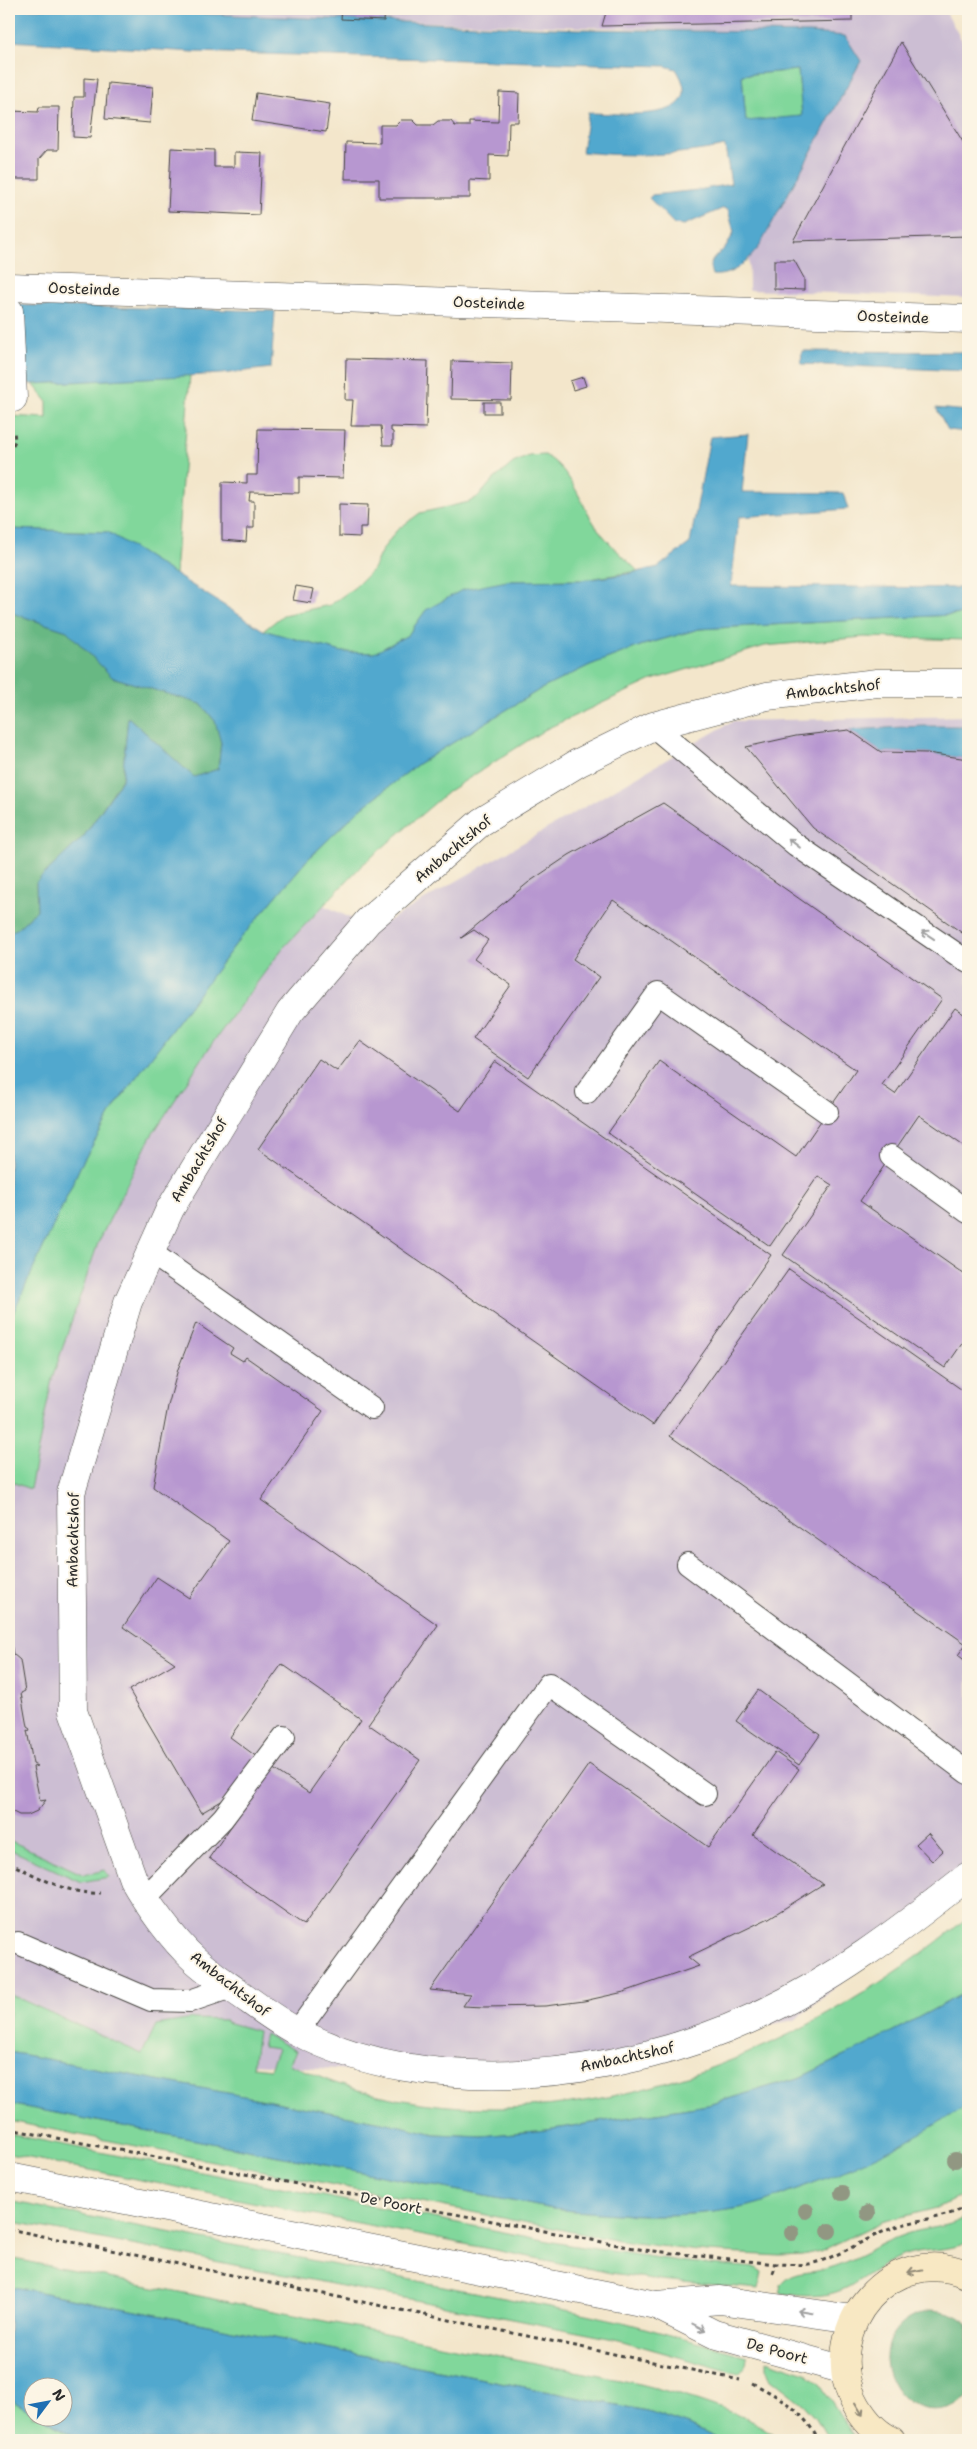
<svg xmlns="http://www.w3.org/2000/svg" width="977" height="2449" font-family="'Shantell Sans',sans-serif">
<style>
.industrial{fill:#ccbed3}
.green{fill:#81d79b;stroke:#568163}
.forest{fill:#68b883;stroke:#4a7257}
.water{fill:#51a8ce;stroke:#3e6a7c;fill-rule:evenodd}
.building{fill:#b797d0}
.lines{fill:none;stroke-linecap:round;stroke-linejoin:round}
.service-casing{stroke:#494743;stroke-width:24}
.minor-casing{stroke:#494743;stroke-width:29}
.secondary-casing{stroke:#494743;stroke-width:29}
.path{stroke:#494743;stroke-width:3;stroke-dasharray:4 4;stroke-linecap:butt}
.service{stroke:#fff;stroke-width:22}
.minor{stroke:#fff;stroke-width:28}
.secondary{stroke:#f8e8c3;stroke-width:28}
.tree{fill:#919782}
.oneway{stroke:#a0a0a0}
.oneway2{stroke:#928a77}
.labels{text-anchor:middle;stroke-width:4;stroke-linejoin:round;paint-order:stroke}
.street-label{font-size:15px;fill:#2b2b2b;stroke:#fcf5e5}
</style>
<rect width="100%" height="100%" fill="#fcf5e5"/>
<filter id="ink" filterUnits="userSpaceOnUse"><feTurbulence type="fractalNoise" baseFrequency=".02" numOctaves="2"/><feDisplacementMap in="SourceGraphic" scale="10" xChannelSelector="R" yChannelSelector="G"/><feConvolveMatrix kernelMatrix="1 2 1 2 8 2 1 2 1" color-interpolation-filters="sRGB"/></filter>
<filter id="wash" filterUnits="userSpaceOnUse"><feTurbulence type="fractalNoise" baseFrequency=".0096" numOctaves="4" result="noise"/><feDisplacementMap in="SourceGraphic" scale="20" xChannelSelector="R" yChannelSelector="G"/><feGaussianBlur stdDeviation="1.12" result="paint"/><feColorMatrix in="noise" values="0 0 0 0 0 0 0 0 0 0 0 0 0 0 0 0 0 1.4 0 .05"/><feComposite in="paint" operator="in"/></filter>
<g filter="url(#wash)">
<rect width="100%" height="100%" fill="#f3e6cb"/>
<!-- industrial -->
<g class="industrial">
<path d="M 9,9 L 944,9 L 968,51 L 968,298 L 749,290 L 746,32 Z"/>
<path d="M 968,716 L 968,1879 L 795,2020 L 487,2078 L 100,2055 L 9,2037 L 9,756 L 374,929 L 733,721 Z"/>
</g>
<!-- green -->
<g class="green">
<path d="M 798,70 L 802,116 L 746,122 L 742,75 Z"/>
<path d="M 190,375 L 175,575 L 108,532 L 9,529 L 9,416 L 47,418 L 47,401 L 33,384 Z"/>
<path d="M 545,455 C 574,472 579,503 598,529 C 609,544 625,558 638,571 L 583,580 L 507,581 L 426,610 L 408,635 L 375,653 L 342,652 L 263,631 L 283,615 L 330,605 L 355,587 L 373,569 L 382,550 L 397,530 L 420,513 L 469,502 L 479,496 L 492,481 L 513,463 L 529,456 Z"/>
<path d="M 968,614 L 968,640 L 864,637 L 765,646 L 652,680 L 546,729 L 449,791 L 362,865 L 282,949 L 211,1045 L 150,1138 L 98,1243 L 52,1379 L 30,1489 L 9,1481 L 9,1322 L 81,1165 L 117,1103 L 235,945 L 306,861 L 359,810 L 418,764 L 539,690 L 590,665 L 643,645 L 699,629 Z"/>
<path d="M 9,1840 L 84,1875 L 105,1870 L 109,1877 L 81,1882 L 9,1849 Z"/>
<path d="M 968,1917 L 968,1991 L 867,2045 L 801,2077 L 708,2105 L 547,2130 L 482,2136 L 435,2134 L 387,2123 L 9,2052 L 9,1994 L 142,2054 L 156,2025 L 193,2019 L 226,2020 L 226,2022 L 258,2031 L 253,2067 L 270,2069 L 278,2049 L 262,2047 L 265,2034 L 296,2051 L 289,2064 C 305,2070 322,2079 338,2084 C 561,2155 797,2060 968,1917 Z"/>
<path d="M 9,2104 L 553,2209 C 614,2215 688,2220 749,2206 C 762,2203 775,2197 788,2192 C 852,2170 910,2138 968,2104 L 968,2193 L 937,2208 L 881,2222 L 821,2251 L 802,2255 L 780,2256 L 706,2252 L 619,2241 L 9,2121 Z"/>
<path d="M 9,2134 L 569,2245 L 687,2262 L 756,2268 L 762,2272 L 759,2289 L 660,2280 L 611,2273 L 9,2154 Z"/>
<path d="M 9,2201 L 581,2313 L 623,2322 L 747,2356 L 746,2366 L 739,2374 L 619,2340 L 9,2221 Z"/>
<path d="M 968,2216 L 968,2242 C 948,2252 926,2248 905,2255 C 887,2261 874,2271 858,2281 C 834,2298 809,2298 781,2293 L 780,2286 C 790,2270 809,2274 825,2269 C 853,2262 878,2243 906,2234 C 926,2227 950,2228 968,2216 Z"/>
<path d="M 9,2258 L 640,2384 C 676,2393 755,2415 780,2440 L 719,2440 L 688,2425 L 647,2411 L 9,2286 Z"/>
<path d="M 766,2360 L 806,2373 L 820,2384 L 857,2440 L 829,2440 L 816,2418 L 803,2404 L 770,2378 L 766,2368 Z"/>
<path d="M 9,2399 L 32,2412 L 32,2416 L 40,2417 L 82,2440 L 9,2440 Z"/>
</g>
<!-- forest -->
<g class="forest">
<path d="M 9,612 L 67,631 L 112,677 L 201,704 L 215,721 L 221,742 L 218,769 L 194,777 L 128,717 L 122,779 L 84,836 L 36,882 L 37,910 L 17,929 L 9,932 Z"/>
<path d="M 930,2310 C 945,2311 957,2313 968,2324 L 968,2397 C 901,2448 843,2331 930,2310 Z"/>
</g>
<!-- water -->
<g class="water">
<path d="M 9,9 L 84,9 L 576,29 L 811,33 L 845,36 L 861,61 L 759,247 C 747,262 732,277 712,275 C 707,260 716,257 726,247 C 729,243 731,237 734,232 L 728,210 L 724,208 L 684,225 L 674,224 L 649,198 L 652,195 L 698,190 L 731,184 L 725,146 C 677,156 630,157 582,152 L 588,113 C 618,113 712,125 676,69 L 665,66 L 194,52 L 9,41 ZM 798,70 L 802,116 L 746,121 L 742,75 Z"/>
<path d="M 9,305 L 275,311 L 271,368 L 221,374 L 33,384 L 9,382 Z"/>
<path d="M 802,351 L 968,352 L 968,371 L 801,364 Z"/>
<path d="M 936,408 L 968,411 L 968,432 L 948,430 Z"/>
<path d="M 748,434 L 742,492 L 843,493 L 848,509 L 739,517 L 731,586 L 968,588 L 968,614 L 699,629 L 643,645 L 590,665 L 539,690 L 418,764 L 359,810 L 306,861 L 235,945 L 117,1103 L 81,1165 L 9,1322 L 9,932 L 17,929 L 37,910 L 36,882 L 84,836 L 122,780 L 128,717 L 194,777 L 218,769 L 221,743 L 215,721 L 201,704 L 112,677 L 67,631 L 9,612 L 9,529 L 108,532 L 263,630 L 342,652 L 374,653 L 408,635 L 426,610 L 462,590 L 507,581 L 583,580 L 627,574 L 658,567 L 690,543 L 710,437 Z"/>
<path d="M 923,726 L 968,726 L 968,759 L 927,753 L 881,752 L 849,730 Z"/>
<path d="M 968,1991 L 968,2104 C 913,2141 851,2171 788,2192 C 776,2197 762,2203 749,2206 C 688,2220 614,2215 553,2209 L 9,2104 L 9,2052 L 387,2123 L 435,2134 L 482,2136 L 547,2130 L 708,2105 L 801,2077 L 867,2045 Z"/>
<path d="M 9,2286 L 647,2411 L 688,2425 L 719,2440 L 82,2440 L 40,2417 L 62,2416 L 62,2386 L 32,2386 L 32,2412 L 9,2399 Z"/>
</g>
<g id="blocks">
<!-- building -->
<g class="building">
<path d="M 118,9 L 161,9 L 161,13 L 118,11 Z"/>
<path d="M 342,9 L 385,9 L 384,21 L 341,19 Z"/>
<path d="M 607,9 L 852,9 L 852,21 L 602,26 Z"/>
<path d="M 901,42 L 968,150 L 968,236 L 793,241 Z"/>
<path d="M 84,78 L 97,79 L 90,138 L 73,137 L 74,97 L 84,97 Z"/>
<path d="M 108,83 L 153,87 L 150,123 L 105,119 Z"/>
<path d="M 499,92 L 519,93 L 518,122 L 509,122 L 508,156 L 489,155 L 489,181 L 470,180 L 470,198 L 379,198 L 379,179 L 345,179 L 346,142 L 380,143 L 380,125 L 396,125 L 401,120 L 413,120 L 418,125 L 433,125 L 438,121 L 451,121 L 455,126 L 469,126 L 469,121 L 498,122 Z"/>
<path d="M 256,93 L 330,104 L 326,132 L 252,121 Z"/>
<path d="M 39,107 L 59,107 L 58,150 L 47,150 L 39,159 L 39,179 L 9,179 L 9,111 L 38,112 Z"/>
<path d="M 171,148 L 214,150 L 214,167 L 234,167 L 234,152 L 262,153 L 259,215 L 168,211 Z"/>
<path d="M 774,260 L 794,260 L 804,278 L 804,290 L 774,289 Z"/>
<path d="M 346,359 L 428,361 L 426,428 L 391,427 L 391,431 L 393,432 L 393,445 L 383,445 L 381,426 L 351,426 L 353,400 L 345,400 Z"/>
<path d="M 452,361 L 512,363 L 511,400 L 451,399 Z"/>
<path d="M 583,377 L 586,386 L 573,390 L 570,381 Z"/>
<rect x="484" y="402" width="16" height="11"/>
<path d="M 258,429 L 345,430 L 343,478 L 299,477 L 299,493 L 250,492 L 249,501 L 254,501 L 254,528 L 247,528 L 246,542 L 222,540 L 222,482 L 247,483 L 247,475 L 257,475 Z"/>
<path d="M 339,504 L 368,505 L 367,527 L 360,527 L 360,537 L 339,536 Z"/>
<path d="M 296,586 L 314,589 L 311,603 L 293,600 Z"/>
<path d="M 849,730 L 881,752 L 927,753 L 968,759 L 968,937 L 813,828 L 746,747 L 796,736 Z"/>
<path d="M 663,803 L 942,999 L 882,1085 L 895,1094 L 955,1008 L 968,1017 L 968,1149 L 919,1115 L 860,1201 L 968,1277 L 968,1335 L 945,1368 L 783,1255 L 832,1185 L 818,1176 L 770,1246 L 608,1133 L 659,1061 L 796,1157 L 856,1070 L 613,900 L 573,959 L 599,977 L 528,1077 L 473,1039 L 511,985 L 474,959 L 488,940 L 474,930 L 461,938 L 529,882 L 569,855 Z"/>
<path d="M 360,1041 L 460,1111 L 495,1061 L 771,1255 L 653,1425 L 258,1149 L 319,1059 L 337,1071 Z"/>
<path d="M 789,1269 L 968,1394 L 968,1663 L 958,1655 L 966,1644 L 670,1436 Z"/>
<path d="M 196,1323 L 233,1348 L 230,1353 L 243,1361 L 246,1357 L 323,1411 L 261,1500 L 438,1625 L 368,1724 L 420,1760 L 304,1925 L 209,1858 L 272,1768 L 309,1793 L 361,1719 L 282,1664 L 230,1737 L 257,1757 L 230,1796 L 201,1813 L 129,1690 L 175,1663 L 123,1627 L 157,1577 L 189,1598 L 229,1541 L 153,1487 L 168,1406 L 178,1369 Z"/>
<path d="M 9,1598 L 13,1609 L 9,1622 Z"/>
<path d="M 9,1633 L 13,1654 L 20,1660 L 25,1691 L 21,1693 L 27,1727 L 30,1729 L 29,1731 L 27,1730 L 33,1764 L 37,1766 L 33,1767 L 40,1801 L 46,1800 L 37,1811 L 28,1815 L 19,1815 L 9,1810 Z"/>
<path d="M 758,1690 L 820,1735 L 799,1765 L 736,1721 Z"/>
<path d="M 775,1752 L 799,1769 L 753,1835 L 823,1884 L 769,1918 L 688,1957 L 699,1966 L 624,1992 L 584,2001 L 545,2006 L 484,2007 L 463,2006 L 471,1994 L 430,1990 L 589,1764 L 708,1847 Z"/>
<path d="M 928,1833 L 943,1851 L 932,1861 L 916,1844 Z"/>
</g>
</g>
</g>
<g filter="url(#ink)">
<use href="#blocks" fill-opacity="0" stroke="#494743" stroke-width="1"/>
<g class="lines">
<!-- service casing -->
<g class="service-casing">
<g id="service">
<path d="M 653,726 L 796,845 L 968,962"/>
<path d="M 587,1092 L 658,993 L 827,1112"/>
<path d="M 891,1156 L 968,1212"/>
<path d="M 150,1252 L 372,1408"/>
<path d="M 688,1564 L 968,1773"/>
<path d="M 144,1899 L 223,1818 L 284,1737"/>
<path d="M 18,1943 L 151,2000 L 190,2001 L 231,1987"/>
<path d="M 297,2032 L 549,1684 L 705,1794"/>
</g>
</g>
<!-- minor casing -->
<g class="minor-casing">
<g id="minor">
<path d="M 9,287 L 968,319"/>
<path d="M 9,311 L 13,398"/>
<path d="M 968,683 L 877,683 L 767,696 L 653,726 L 578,763 L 481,822 L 368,921 L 290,1012 L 170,1209 L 128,1302 L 71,1493 L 73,1711 L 133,1879 C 147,1904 173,1940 194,1959 C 207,1971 222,1981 236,1991 C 256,2005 275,2020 296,2031 C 429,2101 620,2079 752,2018 C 832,1982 900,1930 968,1876"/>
<path d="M 9,2177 L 656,2305 L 720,2300 L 853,2319"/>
<path d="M 656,2305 L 714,2334 L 845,2370"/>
</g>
</g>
<!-- secondary casing -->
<g class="secondary-casing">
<path id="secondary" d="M 891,2440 C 874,2432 861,2415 853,2399 C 820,2327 892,2241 968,2275"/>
</g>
<!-- path -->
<g class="path">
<path d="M 9,452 L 15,441 L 14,431"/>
<path d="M 9,1863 C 38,1876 67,1895 100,1893"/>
<path d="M 9,2129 L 644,2250 L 776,2264"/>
<path d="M 9,2229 L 740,2380"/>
<path d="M 773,2273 L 776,2264 C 788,2264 803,2266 814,2263 C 844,2255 869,2235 899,2226 C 922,2218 947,2219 968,2205"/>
<path d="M 752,2383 C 780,2397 804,2411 818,2440"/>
</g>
<!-- service -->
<use href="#service" class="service"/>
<!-- minor -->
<use href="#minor" class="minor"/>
<!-- secondary -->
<use href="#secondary" class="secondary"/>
</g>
<!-- trees -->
<g class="tree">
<circle cx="955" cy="2160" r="8"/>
<circle cx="842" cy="2193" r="8"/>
<circle cx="806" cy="2211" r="8"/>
<circle cx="868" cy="2213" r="8"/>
<circle cx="829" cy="2231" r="8"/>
<circle cx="792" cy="2233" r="8"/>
</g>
<!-- one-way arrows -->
<defs><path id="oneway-shaft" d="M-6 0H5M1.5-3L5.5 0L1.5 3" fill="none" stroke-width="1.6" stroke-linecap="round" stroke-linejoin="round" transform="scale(1.25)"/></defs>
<g class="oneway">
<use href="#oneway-shaft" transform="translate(794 843) rotate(-142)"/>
<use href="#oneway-shaft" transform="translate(928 935) rotate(-146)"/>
<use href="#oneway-shaft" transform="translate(805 2312) rotate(-171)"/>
<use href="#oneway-shaft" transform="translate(699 2327) rotate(27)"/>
</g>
<g class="oneway2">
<use href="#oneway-shaft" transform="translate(915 2271) rotate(168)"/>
<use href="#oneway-shaft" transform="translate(859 2409) rotate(58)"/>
</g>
</g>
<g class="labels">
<!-- street labels -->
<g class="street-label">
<text transform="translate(84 289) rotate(2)" y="5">Oosteinde</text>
<text transform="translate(489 303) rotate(2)" y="5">Oosteinde</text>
<text transform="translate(893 317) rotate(2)" y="5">Oosteinde</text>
<text transform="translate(833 689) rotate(-6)" y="5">Ambachtshof</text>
<text transform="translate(453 849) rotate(-40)" y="5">Ambachtshof</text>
<text transform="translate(199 1160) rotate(-59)" y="5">Ambachtshof</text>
<text transform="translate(73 1540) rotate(-89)" y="5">Ambachtshof</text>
<text transform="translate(230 1984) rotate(38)" y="5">Ambachtshof</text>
<text transform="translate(627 2057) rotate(-12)" y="5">Ambachtshof</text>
<text transform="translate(391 2203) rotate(11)" y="5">De Poort</text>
<text transform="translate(777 2351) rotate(15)" y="5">De Poort</text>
</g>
</g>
<!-- margin -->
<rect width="977" height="2449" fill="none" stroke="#fcf5e5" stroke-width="30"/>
<!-- north arrow -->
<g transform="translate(48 2402) rotate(58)"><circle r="24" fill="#fcf5e5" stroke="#a8a49b"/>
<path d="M0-4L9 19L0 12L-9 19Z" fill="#1f6fb2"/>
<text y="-8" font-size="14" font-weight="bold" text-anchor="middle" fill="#2b2b2b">N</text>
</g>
</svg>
